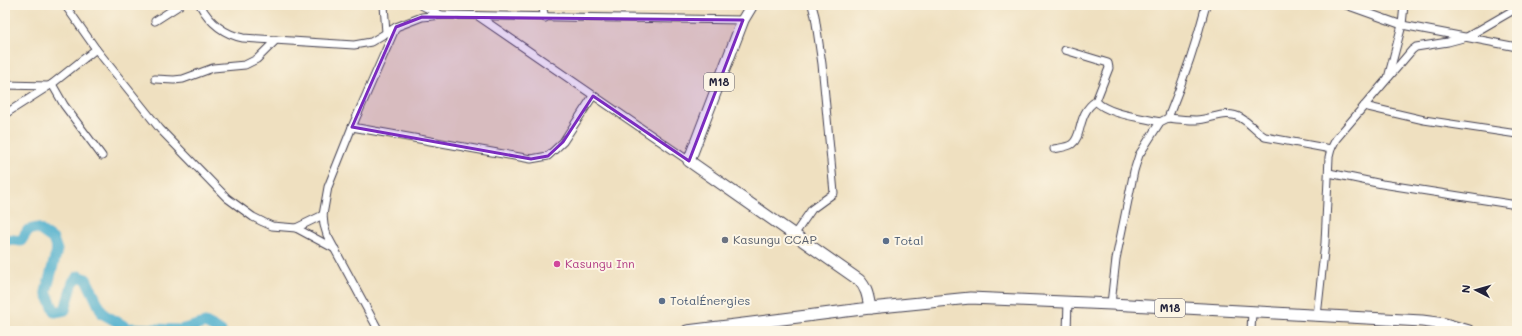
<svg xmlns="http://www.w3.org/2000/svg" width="1522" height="336" font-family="Mali,sans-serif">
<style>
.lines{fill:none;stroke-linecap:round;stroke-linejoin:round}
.river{stroke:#4eafcd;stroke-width:11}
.street-casing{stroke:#413e4f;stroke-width:9}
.primary-casing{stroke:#413e4f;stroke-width:13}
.street{stroke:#fff;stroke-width:7}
.primary{stroke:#fff;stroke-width:11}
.marked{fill:#7b2cbf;fill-opacity:0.2;stroke:#7b2cbf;stroke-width:3;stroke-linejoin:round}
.worship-dot{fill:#6b7280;stroke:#fcf5e5;stroke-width:1.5}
.service-dot{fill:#5c6f8a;stroke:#fcf5e5;stroke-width:1.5}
.hotel-dot{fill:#d1479c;stroke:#fcf5e5;stroke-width:1.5}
.labels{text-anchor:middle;stroke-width:4;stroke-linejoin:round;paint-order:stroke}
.shield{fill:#fcf5e5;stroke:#63616e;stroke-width:1}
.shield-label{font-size:11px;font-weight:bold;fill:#22223b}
.worship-label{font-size:12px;fill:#5b616d;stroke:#fcf5e5;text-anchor:start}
.service-label{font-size:12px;fill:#4e5e75;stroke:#fcf5e5;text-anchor:start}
.hotel-label{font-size:12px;fill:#b23c85;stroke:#fcf5e5;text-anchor:start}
</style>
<rect width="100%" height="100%" fill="#fcf5e5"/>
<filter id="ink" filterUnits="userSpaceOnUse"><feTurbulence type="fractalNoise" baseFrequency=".025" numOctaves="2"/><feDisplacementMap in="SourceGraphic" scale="8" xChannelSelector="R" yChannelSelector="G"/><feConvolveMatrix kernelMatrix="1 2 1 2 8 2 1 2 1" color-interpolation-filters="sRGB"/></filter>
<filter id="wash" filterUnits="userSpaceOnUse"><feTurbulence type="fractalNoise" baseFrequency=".012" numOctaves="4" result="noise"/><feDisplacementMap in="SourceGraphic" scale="16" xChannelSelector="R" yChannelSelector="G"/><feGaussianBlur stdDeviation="0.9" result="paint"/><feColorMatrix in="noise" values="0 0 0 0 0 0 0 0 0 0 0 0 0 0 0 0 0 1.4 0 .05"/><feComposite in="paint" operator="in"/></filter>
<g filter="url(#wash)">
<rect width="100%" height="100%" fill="#efe0c0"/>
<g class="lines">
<!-- river -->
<path class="river" d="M 5,239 L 21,241 L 28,230 L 37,228 L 53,239 L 57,250 L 46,292 L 55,312 L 65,310 L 73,282 L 79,276 L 86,279 L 103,314 L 128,328 L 180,330 L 205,323 L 221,331"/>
</g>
</g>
<g filter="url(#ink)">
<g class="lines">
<!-- street casing -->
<g class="street-casing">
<g id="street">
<path d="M 65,5 L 96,49 L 160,129 L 227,198 L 253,217 L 263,222 L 272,226 L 296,228 L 335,249"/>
<path d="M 200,5 C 210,23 223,34 243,38 L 354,45 L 371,42 L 396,27"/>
<path d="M 384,5 L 386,33"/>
<path d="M 421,5 L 441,15"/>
<path d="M 542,5 L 545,18"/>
<path d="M 1346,5 L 1402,25 L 1517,47"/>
<path d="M 478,16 L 689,161"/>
<path d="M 155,21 L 180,5"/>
<path d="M 1065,50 L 1108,63 L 1109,68 L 1096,101 C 1106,114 1144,118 1160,122"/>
<path d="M 1389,77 L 1412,50 L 1416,47 L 1448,42 L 1467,37 L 1517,8"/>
<path d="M 155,79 L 174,80 L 183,79 L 213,68 L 245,65 L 257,59 L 276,40"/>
<path d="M 52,84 L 64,105 L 102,156"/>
<path d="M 5,85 L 48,86"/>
<path d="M 1364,106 L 1424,120 L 1517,134"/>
<path d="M 5,114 L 52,84 L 96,49"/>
<path d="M 1168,118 C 1177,119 1186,120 1196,120 C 1211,120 1226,109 1241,118 C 1250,123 1256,132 1265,137 L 1331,149"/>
<path d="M 352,127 L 531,159 L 548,156 L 563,142 L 593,96"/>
<path d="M 1054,149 C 1059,148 1068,147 1072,144 C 1083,136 1077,113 1096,101"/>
<path d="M 1329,173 L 1382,184 L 1517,205"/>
<path d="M 296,228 L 323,215"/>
<path d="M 794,235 L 812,209 L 834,193 L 822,64 L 815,16 L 812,5"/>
<path d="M 1111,304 L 1116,259 L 1134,171 L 1139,155 L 1160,122 L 1168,118 C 1183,81 1196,44 1206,5"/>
<path d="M 1317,316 L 1325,243 L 1329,157 L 1331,149 L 1336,139 L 1388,78 L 1402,25 L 1404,5"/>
<path d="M 379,331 L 327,235 L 324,225 L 323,215 L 328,187 L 352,127 L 396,27 L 422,17 L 442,15 L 743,20"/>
<path d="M 1067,331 L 1068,302"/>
<path d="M 1251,331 L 1252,312"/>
</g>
</g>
<!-- primary casing -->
<g class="primary-casing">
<g id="primary">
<path d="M 752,5 L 743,20 L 689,161 L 859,280 C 867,288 868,297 870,308"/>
<path d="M 687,331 L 870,308 L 970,298 L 1111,304 L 1422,321 L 1445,324 L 1469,331"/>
</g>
</g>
<!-- street -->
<use href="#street" class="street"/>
<!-- primary -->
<use href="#primary" class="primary"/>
</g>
</g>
<!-- marked area -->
<path class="marked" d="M 422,17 L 743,20 L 689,161 L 593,96 L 563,142 L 548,156 L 531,159 L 352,127 L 396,27 Z"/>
<!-- markers -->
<circle class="worship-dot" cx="725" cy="240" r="4"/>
<g class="service-dot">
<circle cx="886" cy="241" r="4"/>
<circle cx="662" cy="301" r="4"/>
</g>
<circle class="hotel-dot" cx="557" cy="264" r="4"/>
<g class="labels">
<!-- shield labels -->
<g class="shield">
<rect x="704" y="73" width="30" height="18" rx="3"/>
<rect x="1155" y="299" width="30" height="18" rx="3"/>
</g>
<g class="shield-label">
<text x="719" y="86">M18</text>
<text x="1170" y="312">M18</text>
</g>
<!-- worship labels -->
<g class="worship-label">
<text x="733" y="244">Kasungu CCAP</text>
</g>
<!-- service labels -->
<g class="service-label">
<text x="894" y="245">Total</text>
<text x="670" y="305">TotalÉnergies</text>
</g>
<!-- hotel labels -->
<g class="hotel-label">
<text x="565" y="268">Kasungu Inn</text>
</g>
</g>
<!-- margin -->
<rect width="1522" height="336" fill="none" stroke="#fcf5e5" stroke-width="20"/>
<!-- north arrow -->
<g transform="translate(1476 290) rotate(276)" stroke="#fcf5e5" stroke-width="3" paint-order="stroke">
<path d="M0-3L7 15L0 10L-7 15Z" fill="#22223b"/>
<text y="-6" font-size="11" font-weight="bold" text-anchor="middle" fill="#22223b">N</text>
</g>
</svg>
